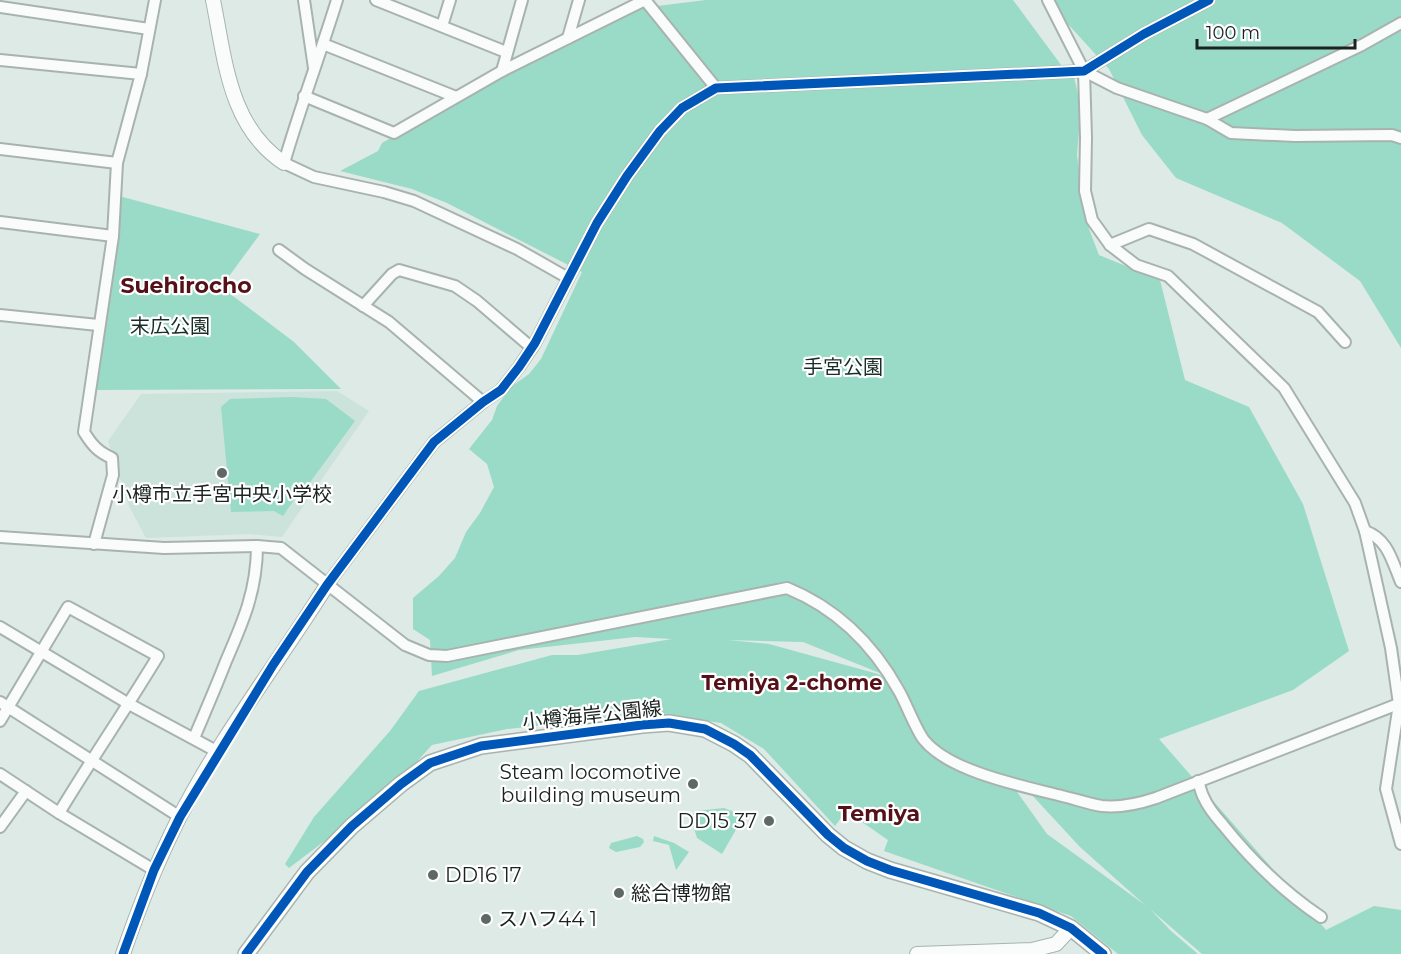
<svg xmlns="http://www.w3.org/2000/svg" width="1401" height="954" font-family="Montserrat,'Noto Sans JP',sans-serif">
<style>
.built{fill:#cbe3da}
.green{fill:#99dbc6;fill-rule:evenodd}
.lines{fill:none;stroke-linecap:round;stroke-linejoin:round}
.minor-casing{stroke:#a8b3af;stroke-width:14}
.tertiary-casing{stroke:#a8b3af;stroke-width:16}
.secondary-casing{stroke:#a8b3af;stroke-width:18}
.minor{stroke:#fafcfb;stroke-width:10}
.tertiary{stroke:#fafcfb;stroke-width:14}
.secondary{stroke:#fafcfb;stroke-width:15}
.cycleway-casing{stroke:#fff;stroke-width:13}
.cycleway{stroke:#0057b8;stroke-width:9}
.poi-dot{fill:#5e6965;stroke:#fff;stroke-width:2}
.labels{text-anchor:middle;stroke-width:4.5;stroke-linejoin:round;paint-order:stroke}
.park-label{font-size:20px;fill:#192e27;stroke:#fff}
.poi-label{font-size:20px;fill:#1a2320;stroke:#fff;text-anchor:start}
.street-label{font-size:20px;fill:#1a2320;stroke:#fff}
.neighbourhood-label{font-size:21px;font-weight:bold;fill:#551018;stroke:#fff}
.quarter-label{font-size:22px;font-weight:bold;fill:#551018;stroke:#fff}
</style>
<rect width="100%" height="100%" fill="#ddeae5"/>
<!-- built -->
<path class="built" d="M 337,391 L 369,411 L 282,537 L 249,534 L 146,538 L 129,506 L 108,441 L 141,394 Z"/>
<!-- green -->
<g class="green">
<path d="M 706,0 L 1013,0 L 1067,73 L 1074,77 L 1081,107 L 1077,155 L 1084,206 L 1089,229 L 1099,255 L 1160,280 L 1185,380 L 1249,407 L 1303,504 L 1349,651 L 1293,690 L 1159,739 L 1326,930 L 1374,906 L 1401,910 L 1401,954 L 1202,954 L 1150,909 L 1171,931 L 1198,954 L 1118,954 L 1071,916 L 884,851 L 888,840 L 846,811 L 835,826 L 764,749 L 721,723 L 654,713 L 507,729 L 432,745 L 401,779 L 347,824 L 289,868 L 285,864 L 314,817 L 390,731 L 419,691 L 552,655 L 578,655 L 672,639 L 635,637 L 519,650 L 432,676 L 430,640 L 413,629 L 413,598 L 439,576 L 455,558 L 466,532 L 480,513 L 494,487 L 487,464 L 469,449 L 492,420 L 497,406 L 511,387 L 529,374 L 541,359 L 582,272 L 447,203 L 412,189 L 340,171 L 378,151 L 382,143 L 491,81 L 645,5 L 649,7 ZM 728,640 L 803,642 L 902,682 L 906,690 L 878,674 L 769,644 ZM 1007,778 L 1018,780 L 1080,847 L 1145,905 L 1047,834 Z"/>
<path d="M 1046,0 L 1401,0 L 1401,348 L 1360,281 L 1282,223 L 1176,178 L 1142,135 L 1109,69 Z"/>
<path d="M 119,196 L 260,234 L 221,287 L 294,342 L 341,389 L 95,390 Z"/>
<path d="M 292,397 L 326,399 L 355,421 L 308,485 L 304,485 L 283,516 L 274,511 L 231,512 L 221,407 L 230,399 Z"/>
<path d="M 724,808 L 739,814 L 742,819 L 722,854 L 697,838 L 691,818 L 695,811 Z"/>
<path d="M 637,836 L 643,839 L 644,842 L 640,847 L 616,852 L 609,848 L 611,843 Z"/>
<path d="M 654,836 L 674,843 L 689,852 L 676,870 L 669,845 L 653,841 Z"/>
</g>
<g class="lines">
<!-- minor casing -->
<g class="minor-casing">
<g id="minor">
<path d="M 304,0 L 314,68"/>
<path d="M 337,0 C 320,55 300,108 284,163 L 314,177 L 384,192 L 414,201 L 517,249 L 568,278"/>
<path d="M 376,0 L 506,52"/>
<path d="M 645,0 L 716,88"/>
<path d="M 1048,0 L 1084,71 L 1086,138 L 1085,191 L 1092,220 L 1110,245 L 1136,265 L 1168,276 L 1284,388 L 1355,503 L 1365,531 L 1391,648 L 1399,704 L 1386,789 L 1401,844"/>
<path d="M 0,7 L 149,29"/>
<path d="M 442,26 L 450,0"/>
<path d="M 568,38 L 579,0"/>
<path d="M 323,44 L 456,97"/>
<path d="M 0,60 L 141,74"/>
<path d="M 502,71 L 522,0"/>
<path d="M 1084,71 L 1117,88 L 1207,119 L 1231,133 L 1295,136 L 1392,135 L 1401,138"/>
<path d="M 304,96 L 394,133 L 502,71 L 645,0"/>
<path d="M 1207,119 L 1362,45 L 1401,23"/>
<path d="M 0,149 L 117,163"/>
<path d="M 0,222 L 113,236"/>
<path d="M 1110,245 L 1149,229 L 1193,244 L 1318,312 L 1345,342"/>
<path d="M 279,250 L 305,269 L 389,322 L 483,402"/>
<path d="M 363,306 L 392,274 L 399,270 L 455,286 L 477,301 L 532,348"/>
<path d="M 0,315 L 98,325"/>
<path d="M 1365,531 C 1388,539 1392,561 1401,582"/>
<path d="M 0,537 L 164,548 L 257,546 L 281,548 L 405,645 L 429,655 L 447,656 L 787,588 C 836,608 873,644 899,691 C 906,703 916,730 924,740 C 950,772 1023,786 1062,796 C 1075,799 1089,804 1102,806 C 1121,808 1138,804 1156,798 L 1401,703"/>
<path d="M 94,544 L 113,475 L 112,458 C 98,452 92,445 84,432 L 113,236 L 117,163 L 141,74 L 155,0"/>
<path d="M 327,585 L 434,442 L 483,402 L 501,390 L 519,367 L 535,343 L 597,223 L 627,176 L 660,131 L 682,108 L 716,88 L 1084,71 L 1144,34 L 1209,0"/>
<path d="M 0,627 L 129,704 L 218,752"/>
<path d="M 0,702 L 180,817"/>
<path d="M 0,721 L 68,607 L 158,656 C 126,709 91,760 59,813"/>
<path d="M 194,738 C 205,712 216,687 226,661 C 243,622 257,590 257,546"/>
<path d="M 0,774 L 59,813 L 154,870"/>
<path d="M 1198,781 C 1200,786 1201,793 1204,798 C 1208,808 1216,817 1223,825 C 1251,860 1284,892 1321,917"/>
<path d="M 0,827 L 26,791"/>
</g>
</g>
<!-- tertiary casing -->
<g class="tertiary-casing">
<g id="tertiary">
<path d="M 213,0 C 225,59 229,127 284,163"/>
<path d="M 123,954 C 139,907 157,862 179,818 C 221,736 278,663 327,585"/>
<path d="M 917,954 L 1032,950 L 1056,944 L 1071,928"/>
</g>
</g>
<!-- secondary casing -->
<g class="secondary-casing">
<path id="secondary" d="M 246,954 L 307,872 L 352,826 L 401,784 L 430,763 L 481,746 L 642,725 L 669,723 L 705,729 L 734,744 L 750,755 L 828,835 L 844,848 L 867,861 L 890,870 L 1039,913 L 1071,928 L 1103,954"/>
</g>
<!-- minor -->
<use href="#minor" class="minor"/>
<!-- tertiary -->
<use href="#tertiary" class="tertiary"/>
<!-- secondary -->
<use href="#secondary" class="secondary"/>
<!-- cycleway casing -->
<g class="cycleway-casing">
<g id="cycleway">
<path d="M 123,954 L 154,870 L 180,817 L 273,665 L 327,585 L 434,442 L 483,402 L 501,390 L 519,367 L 535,343 L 597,223 L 627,176 L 660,131 L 682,108 L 716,88 L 1084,71 L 1144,34 L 1209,0"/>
<path d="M 246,954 L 307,872 L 352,826 L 401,784 L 430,763 L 481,746 L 642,725 L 669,723 L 705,729 L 734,744 L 750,755 L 828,835 L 844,848 L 867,861 L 890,870 L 1039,913 L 1071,928 L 1103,954"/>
</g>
</g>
<!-- cycleway -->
<use href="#cycleway" class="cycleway"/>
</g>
<!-- markers -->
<g class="poi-dot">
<circle cx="222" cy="473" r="6"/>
<circle cx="693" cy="784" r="6"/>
<circle cx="769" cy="821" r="6"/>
<circle cx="433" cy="875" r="6"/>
<circle cx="619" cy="893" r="6"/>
<circle cx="486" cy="919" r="6"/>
</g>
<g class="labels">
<!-- park labels -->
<g class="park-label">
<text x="170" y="333">末広公園</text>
<text x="843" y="374">手宮公園</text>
</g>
<!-- poi labels -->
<g class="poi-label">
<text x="222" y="501" text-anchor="middle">小樽市立手宮中央小学校</text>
<text x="681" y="779" text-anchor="end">Steam locomotive<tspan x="681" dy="23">building museum</tspan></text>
<text x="757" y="828" text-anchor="end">DD15 37</text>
<text x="445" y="882">DD16 17</text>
<text x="631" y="900">総合博物館</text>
<text x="498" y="926">スハフ44 1</text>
</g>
<!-- street labels -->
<g class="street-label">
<text transform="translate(592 715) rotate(-6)" y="7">小樽海岸公園線</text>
</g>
<!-- neighbourhood labels -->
<g class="neighbourhood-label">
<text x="792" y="690">Temiya 2-chome</text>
</g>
<!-- quarter labels -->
<g class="quarter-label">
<text x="186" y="293">Suehirocho</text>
<text x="879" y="821">Temiya</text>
</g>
</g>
<!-- scale -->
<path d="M1197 39v9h158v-9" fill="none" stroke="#1a2320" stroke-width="3"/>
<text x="1206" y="39" font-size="18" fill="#1a2320" stroke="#ffffff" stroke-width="4.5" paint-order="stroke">100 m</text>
</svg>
